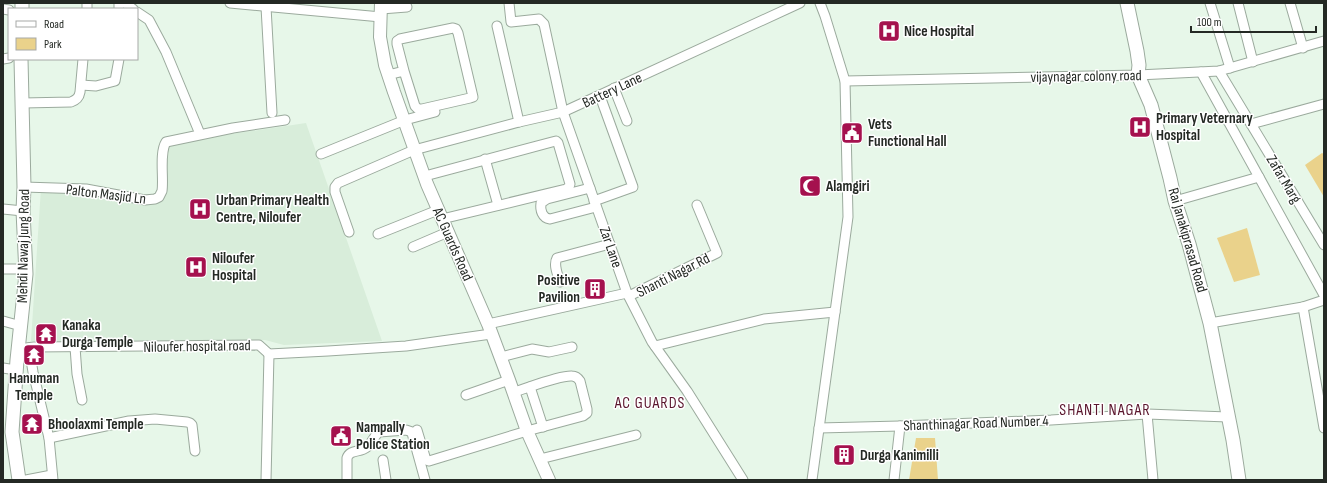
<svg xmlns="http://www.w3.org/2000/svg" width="1327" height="483" font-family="'Sofia Sans Condensed',sans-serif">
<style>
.built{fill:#d8edda}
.park{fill:#ead28b}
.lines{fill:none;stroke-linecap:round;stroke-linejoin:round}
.minor-casing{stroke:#9baa9d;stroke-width:11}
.tertiary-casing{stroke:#9baa9d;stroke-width:14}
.secondary-casing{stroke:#9baa9d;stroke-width:15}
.minor{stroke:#fff;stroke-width:9}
.tertiary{stroke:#fff;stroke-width:12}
.secondary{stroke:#fff;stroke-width:13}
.labels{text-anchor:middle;stroke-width:3;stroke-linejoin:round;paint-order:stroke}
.poi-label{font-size:15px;font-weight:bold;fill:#242924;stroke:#fff;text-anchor:start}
.street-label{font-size:15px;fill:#242924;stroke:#fff}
.neighbourhood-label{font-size:16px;letter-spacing:1px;fill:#5a162d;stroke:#fff}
</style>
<rect width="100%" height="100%" fill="#e7f7e9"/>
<!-- built -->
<path class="built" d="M 306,123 L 382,341 L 284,345 L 265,340 L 31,341 L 41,188 L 158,195 L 163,144 Z"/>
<!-- park -->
<g class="park">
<path d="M 1322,153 L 1324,154 L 1324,197 L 1305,165 Z"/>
<path d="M 1247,228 L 1260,275 L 1234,282 L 1217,238 Z"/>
<path d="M 916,438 L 935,438 L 938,480 L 909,480 Z"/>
</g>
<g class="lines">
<!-- minor casing -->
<g class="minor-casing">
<g id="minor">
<path d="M 119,3 L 119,9"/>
<path d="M 125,3 L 133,9"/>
<path d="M 230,3 L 381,17"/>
<path d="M 509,3 L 511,22 L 539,19 L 544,24 L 563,112 L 627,293 L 652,342 L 687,391 L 743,480"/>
<path d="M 1210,3 L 1230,68"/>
<path d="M 1238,3 L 1253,62"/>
<path d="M 1290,3 L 1303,48"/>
<path d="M 266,7 L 272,113"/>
<path d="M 3,9 L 9,10"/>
<path d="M 87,9 L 87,3"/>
<path d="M 381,9 L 407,7"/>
<path d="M 137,12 L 149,20 L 166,52 L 200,134"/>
<path d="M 497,26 L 519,122"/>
<path d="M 3,59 L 9,58"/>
<path d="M 1219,71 L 1324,245"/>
<path d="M 1201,72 L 1324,295"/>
<path d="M 388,75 L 404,71 L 415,106 L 418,109 L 422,109 L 470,98 L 473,97 L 458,33 L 456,29 L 453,28 L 400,39 L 397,41 L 397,44 L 404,71"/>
<path d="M 845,81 L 1138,75 L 1219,71 L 1324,41"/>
<path d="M 81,85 L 96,86 L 115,81 L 119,59"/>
<path d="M 614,88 L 627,121"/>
<path d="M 23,103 L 71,102 C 76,100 79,98 80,92 L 83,59"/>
<path d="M 1251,124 L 1324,104"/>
<path d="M 321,154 L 405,120 L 435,112"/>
<path d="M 485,159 L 498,205"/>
<path d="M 425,176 L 552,142 L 556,141 L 558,143 L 570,184 L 569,187 L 566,189 L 442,219"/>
<path d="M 24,187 L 86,189 L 145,200 L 155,199 L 159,197 L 162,191 C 164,178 159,153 166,142 L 233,128 L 285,120"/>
<path d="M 590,188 L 547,199 L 541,203 C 540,210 542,218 550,219 L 596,207"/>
<path d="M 594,201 L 633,187 L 600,96"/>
<path d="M 1175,201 L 1259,177"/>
<path d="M 3,209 L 23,211"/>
<path d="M 349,232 L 335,192 L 335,187 L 338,183 L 414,150 L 519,122 L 563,112 L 800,3"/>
<path d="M 378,234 L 438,210"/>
<path d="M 413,247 L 448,232"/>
<path d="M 3,269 L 26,269"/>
<path d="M 560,282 C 558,275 553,265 557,258 L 610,244"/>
<path d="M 629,296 L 717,253 L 697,205"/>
<path d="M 1303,307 L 1324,428"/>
<path d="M 3,321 L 21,326"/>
<path d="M 1210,323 L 1303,307 L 1324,300"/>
<path d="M 488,324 L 627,293"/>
<path d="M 655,346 L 764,319 L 835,312"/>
<path d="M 75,347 L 77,374 L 82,400"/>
<path d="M 29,348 L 33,372 L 49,438 L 53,480"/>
<path d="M 18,349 L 34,347 L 259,345 L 269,354 L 328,351 L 406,346 L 491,334"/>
<path d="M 501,357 L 532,349 L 549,352 L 572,347"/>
<path d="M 3,368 L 16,370"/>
<path d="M 530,387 L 543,427"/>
<path d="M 466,395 L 509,380"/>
<path d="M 1147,414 L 1153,480"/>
<path d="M 819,428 L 900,426 L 1051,420 L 1147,414 L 1228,417"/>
<path d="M 417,430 L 426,460 L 429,461 L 527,431 L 583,416 L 587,413 L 587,409 L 580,381 C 578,378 576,376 572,376 C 559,375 528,388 514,392"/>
<path d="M 49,438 L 129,421 L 155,419 L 187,422 L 190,423 L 192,425 L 195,451"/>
<path d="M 540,459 L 636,435"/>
<path d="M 383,460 L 386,480"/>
<path d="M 26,480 L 52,475"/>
<path d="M 266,480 L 269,354"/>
<path d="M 347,480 L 347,458 C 350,449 360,453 367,447 C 372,443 374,436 379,432 L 406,430 L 412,432 L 412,433 L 425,480"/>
<path d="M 812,480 L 848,217 L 845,81 L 825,16 L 820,3"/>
<path d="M 894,480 L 900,426"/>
</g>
</g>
<!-- tertiary casing -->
<g class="tertiary-casing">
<path id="tertiary" d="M 381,3 L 380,37 L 385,65 L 394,92 L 427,184 L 488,324 L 509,380 L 527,431 L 549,480"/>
</g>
<!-- secondary casing -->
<g class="secondary-casing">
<g id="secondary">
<path d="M 1127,3 L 1137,51 L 1139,65 L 1138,75 L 1151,105 L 1170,178 L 1175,201 L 1189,244 L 1210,323 L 1233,440 L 1239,480"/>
<path d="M 22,9 L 22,3"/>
<path d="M 19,480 L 12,432 L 17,360 L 26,274 L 23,211 L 24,187 L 21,59"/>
</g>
</g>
<!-- minor -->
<use href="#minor" class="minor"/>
<!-- tertiary -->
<use href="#tertiary" class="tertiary"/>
<!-- secondary -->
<use href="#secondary" class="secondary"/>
</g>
<!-- icons -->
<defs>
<g id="hospital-square" transform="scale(1.15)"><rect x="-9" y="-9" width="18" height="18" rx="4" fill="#a5114e" stroke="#fff"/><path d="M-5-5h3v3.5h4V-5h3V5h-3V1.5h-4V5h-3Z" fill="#fff"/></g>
<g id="civic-square" transform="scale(1.15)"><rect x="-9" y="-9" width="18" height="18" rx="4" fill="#a5114e" stroke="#fff"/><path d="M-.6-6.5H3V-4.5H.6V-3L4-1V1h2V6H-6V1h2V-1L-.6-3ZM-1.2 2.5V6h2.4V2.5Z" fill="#fff"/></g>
<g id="mosque-square" transform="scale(1.15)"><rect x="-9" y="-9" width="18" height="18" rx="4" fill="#a5114e" stroke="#fff"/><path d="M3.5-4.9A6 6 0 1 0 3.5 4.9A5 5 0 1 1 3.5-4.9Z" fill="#fff"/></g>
<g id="building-square" transform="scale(1.15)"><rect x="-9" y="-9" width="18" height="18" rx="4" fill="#a5114e" stroke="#fff"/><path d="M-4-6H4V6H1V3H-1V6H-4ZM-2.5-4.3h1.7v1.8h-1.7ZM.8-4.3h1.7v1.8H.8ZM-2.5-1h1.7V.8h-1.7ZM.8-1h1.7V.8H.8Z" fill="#fff"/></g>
<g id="temple-square" transform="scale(1.15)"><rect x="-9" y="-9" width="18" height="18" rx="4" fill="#a5114e" stroke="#fff"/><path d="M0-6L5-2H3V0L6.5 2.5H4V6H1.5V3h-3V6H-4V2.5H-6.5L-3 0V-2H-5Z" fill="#fff"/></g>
</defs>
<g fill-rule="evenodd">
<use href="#hospital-square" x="889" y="31"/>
<use href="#hospital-square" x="1140" y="127"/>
<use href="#civic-square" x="852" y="133"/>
<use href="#mosque-square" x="810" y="186"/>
<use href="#hospital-square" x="200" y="209"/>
<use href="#hospital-square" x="196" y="267"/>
<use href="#building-square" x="595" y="289"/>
<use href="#temple-square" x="46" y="334"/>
<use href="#temple-square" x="34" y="355"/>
<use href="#temple-square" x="32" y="424"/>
<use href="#civic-square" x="341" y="436"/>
<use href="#building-square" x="844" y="455"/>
</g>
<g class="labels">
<!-- poi labels -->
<g class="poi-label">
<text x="904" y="36">Nice Hospital</text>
<text x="1156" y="123">Primary Veternary<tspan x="1156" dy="17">Hospital</tspan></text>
<text x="868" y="129">Vets<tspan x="868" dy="17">Functional Hall</tspan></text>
<text x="826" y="191">Alamgiri</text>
<text x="216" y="205">Urban Primary Health<tspan x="216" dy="17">Centre, Niloufer</tspan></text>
<text x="212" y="263">Niloufer<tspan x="212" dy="17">Hospital</tspan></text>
<text x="580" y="285" text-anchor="end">Positive<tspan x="580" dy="17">Pavilion</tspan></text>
<text x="62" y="330">Kanaka<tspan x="62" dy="17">Durga Temple</tspan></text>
<text x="34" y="383" text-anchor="middle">Hanuman<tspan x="34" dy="17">Temple</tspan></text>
<text x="48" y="429">Bhoolaxmi Temple</text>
<text x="356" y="432">Nampally<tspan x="356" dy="17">Police Station</tspan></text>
<text x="860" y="460">Durga Kanimilli</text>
</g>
<!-- street labels -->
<g class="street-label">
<text transform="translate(1086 76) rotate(-1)" y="5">vijaynagar colony road</text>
<text transform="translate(612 90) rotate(-25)" y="5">Battery Lane</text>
<text transform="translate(1284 179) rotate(59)" y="5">Zafar Marg</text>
<text transform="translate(106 194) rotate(7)" y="5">Palton Masjid Ln</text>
<text transform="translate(1188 240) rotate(74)" y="5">Rai Janakiprasad Road</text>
<text transform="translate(453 244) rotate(66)" y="5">AC Guards Road</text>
<text transform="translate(23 246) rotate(-89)" y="5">Mehdi Nawaj Jung Road</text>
<text transform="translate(611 247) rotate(71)" y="5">Zar Lane</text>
<text transform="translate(673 275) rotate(-27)" y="5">Shanti Nagar Rd</text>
<text transform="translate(197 346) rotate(-1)" y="5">Niloufer hospital road</text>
<text transform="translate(976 423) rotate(-2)" y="5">Shanthinagar Road Number 4</text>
</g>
<!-- neighbourhood labels -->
<g class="neighbourhood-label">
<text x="650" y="408">AC GUARDS</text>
<text x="1105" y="415">SHANTI NAGAR</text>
</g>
</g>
<!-- border -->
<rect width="1327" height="483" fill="none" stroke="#242924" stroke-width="8"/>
<!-- legend -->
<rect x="8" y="8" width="130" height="52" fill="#ffffff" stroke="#a7a9a7"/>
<rect x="16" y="21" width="20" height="6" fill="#ffffff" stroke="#a7a9a7"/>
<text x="44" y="28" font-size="12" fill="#242924">Road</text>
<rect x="16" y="38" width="20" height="12" fill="#ead28b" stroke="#a7a9a7"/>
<text x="44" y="48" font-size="12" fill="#242924">Park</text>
<!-- scale -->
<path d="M1191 26v6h125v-6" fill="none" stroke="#242924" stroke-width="2"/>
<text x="1197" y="26" font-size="12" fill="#242924" stroke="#ffffff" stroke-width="3" paint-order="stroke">100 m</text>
</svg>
